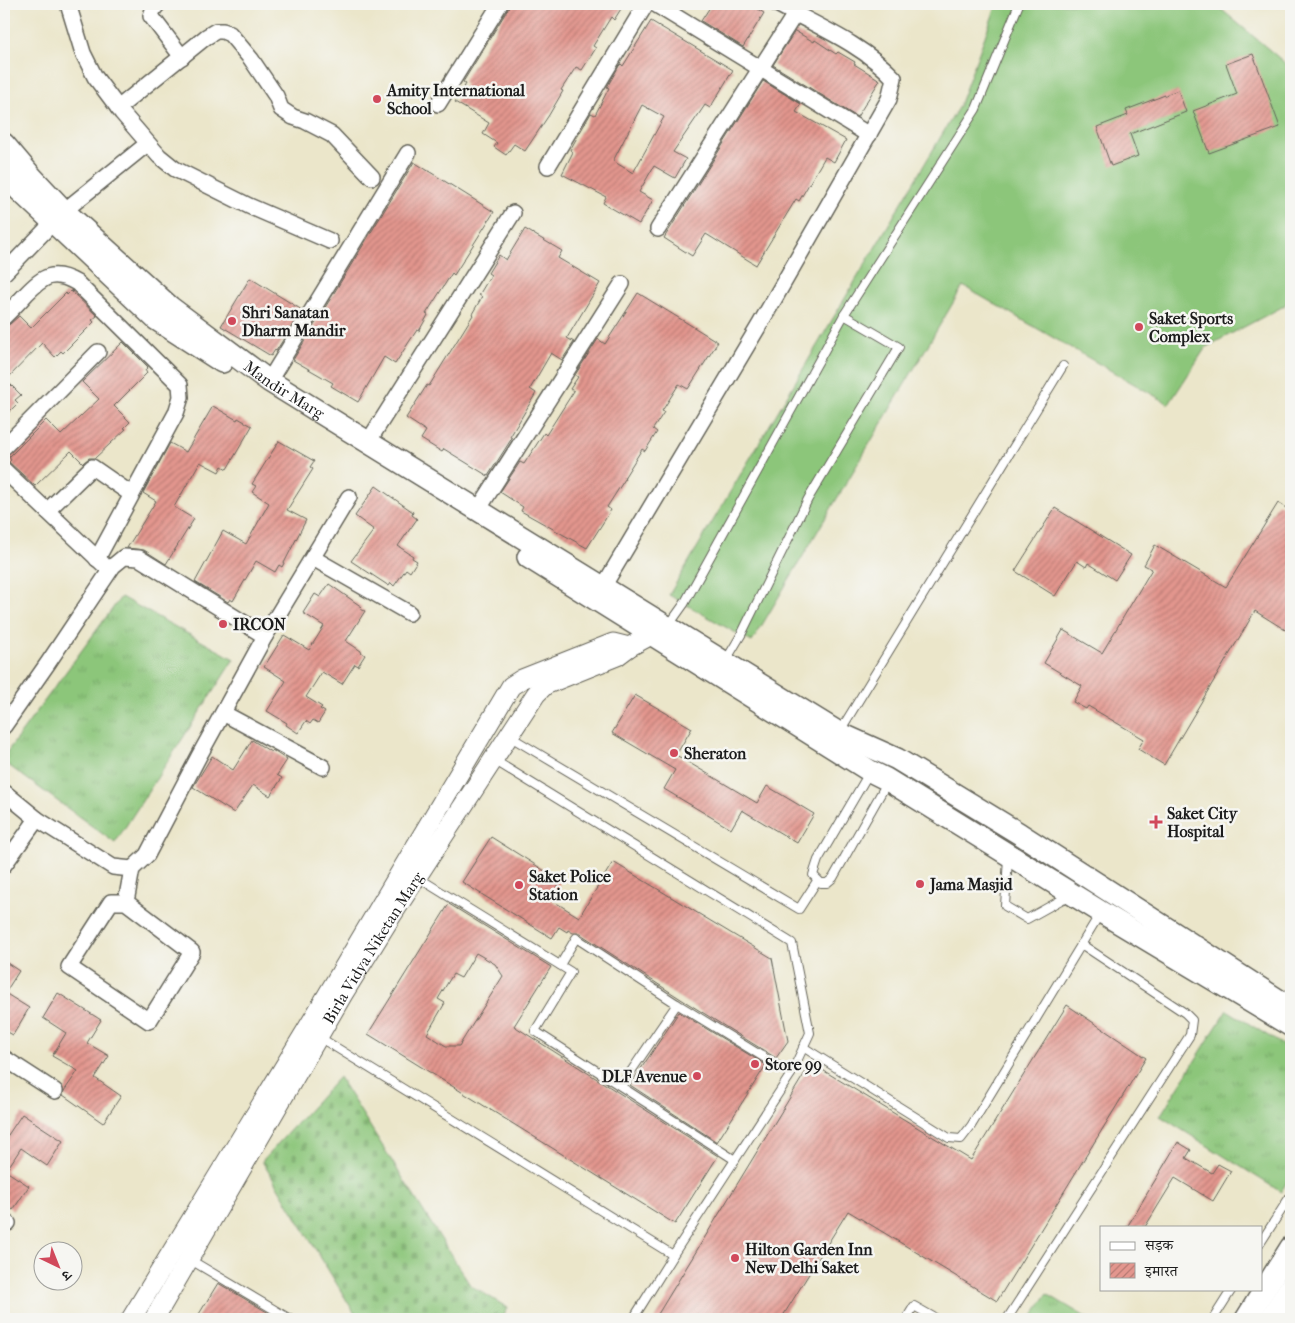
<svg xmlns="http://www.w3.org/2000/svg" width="1295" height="1323" font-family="'IM FELL French Canon','Noto Serif Devanagari',serif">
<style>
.grass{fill:url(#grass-tufts);stroke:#54714b}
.cemetery{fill:url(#cemetery-stones);stroke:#54714b}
.pitch{fill:#8cc67a;stroke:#54714b}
.building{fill:url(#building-hatch);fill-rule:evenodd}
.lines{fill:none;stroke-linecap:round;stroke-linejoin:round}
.service-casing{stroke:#646359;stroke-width:10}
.minor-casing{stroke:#646359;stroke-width:18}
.tertiary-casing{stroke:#646359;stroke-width:21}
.secondary-casing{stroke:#646359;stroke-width:24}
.service{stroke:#fff;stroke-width:8}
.minor{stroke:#fff;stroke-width:15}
.tertiary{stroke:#fff;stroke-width:19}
.secondary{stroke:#fff;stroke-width:21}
.poi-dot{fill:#d1495b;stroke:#f6f6f2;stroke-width:2}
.labels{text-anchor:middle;stroke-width:5;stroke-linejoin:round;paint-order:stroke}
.poi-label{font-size:16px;font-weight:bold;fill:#1c1c1c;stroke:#f6f6f2;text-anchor:start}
.street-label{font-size:16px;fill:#1c1c1c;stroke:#f6f6f2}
</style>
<defs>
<pattern id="grass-tufts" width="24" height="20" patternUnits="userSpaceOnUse" patternTransform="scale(1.25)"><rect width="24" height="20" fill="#8cc67a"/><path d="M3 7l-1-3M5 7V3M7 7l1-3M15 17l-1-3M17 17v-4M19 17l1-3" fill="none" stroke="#78aa69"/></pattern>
<pattern id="cemetery-stones" width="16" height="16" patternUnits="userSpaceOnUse" patternTransform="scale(1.25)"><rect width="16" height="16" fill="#8cc67a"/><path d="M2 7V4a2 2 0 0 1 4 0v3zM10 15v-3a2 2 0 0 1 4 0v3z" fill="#78aa69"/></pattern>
<pattern id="building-hatch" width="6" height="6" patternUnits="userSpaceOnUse" patternTransform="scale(1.25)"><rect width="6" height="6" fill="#e3968e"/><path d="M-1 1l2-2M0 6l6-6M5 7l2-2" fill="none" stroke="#b77a73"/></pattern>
</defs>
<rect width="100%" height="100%" fill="#f6f6f2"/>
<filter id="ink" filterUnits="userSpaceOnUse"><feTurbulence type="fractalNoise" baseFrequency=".02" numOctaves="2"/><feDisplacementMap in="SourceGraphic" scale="10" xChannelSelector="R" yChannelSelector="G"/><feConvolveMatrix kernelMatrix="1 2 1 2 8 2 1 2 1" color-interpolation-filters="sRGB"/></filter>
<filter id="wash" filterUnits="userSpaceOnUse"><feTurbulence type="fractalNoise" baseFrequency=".0096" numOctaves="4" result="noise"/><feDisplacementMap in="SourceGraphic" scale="20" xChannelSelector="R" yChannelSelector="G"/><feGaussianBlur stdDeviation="1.12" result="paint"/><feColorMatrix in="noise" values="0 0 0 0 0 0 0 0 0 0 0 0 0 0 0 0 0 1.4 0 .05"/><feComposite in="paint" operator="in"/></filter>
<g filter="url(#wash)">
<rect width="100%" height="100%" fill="#ebe6ca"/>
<!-- grass -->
<g class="grass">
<path d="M 121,597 L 234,659 L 115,843 L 4,762 L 4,756 Z"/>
<path d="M 1227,1010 L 1291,1050 L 1291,1175 L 1281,1192 L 1160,1116 Z"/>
<path d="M 1047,1294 L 1089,1319 L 1031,1319 Z"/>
</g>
<!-- cemetery -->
<path class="cemetery" d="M 339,1077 L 470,1285 L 508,1308 L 502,1319 L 358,1319 L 262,1161 Z"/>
<!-- pitch -->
<path class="pitch" d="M 997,4 L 1215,4 L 1291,68 L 1291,296 L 1284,306 L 1206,347 L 1169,404 L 963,286 L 752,642 L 669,595 L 959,106 Z"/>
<g id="blocks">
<!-- building -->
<g class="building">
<path d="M 509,4 L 624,4 L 614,20 L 611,17 L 593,46 L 596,48 L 582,70 L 576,67 L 561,90 L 563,91 L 549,115 L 525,151 L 514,144 L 506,155 L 494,147 L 497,143 L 483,134 L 489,123 L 455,102 L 466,84 L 463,82 L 508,9 Z"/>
<path d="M 712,4 L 749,4 L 764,13 L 743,47 L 701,21 Z"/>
<path d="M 651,21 L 733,70 L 710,108 L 705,105 L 673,152 L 686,159 L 675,178 L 654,166 L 639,192 L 653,200 L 639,224 L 603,203 L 606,197 L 562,174 L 573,152 L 570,150 L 579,134 L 591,113 L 595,115 L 609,88 L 607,87 L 619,66 L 621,64 L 623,66 ZM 642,105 L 664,117 L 633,173 L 613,161 Z"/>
<path d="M 795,31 L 814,42 L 815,40 L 836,54 L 838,52 L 855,62 L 854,64 L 880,80 L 857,117 L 773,65 Z"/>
<path d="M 1253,54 L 1280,127 L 1209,153 L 1193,111 L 1237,94 L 1226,64 Z"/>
<path d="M 763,81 L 801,104 L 796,112 L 846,140 L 834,162 L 825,157 L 799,201 L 796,199 L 756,265 L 706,234 L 692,256 L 664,238 Z"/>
<path d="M 1178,90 L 1186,112 L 1130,134 L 1138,156 L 1111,166 L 1097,127 L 1128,115 L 1126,110 Z"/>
<path d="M 414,162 L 494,212 L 454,275 L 452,273 L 426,314 L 428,315 L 419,331 L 417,330 L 409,342 L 395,364 L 384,357 L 358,402 L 331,386 L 333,383 L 293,360 Z"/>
<path d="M 525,229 L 562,251 L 558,258 L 600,283 L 567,338 L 574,342 L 562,360 L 551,353 L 530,389 L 536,393 L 510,437 L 512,438 L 488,476 L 444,449 L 442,452 L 421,439 L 426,431 L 406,418 L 427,385 L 429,386 L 473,315 L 472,314 L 482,297 L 479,295 L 491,275 L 488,273 L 499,255 L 506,260 Z"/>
<path d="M 250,278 L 302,310 L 276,351 L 275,350 L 271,356 L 221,326 Z"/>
<path d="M 71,291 L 97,316 L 92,320 L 94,322 L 63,353 L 61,351 L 55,357 L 42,343 L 6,380 L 21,395 L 15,400 L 18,403 L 4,417 L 4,326 L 10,324 L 19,316 L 31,328 L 66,293 L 67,295 Z"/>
<path d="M 638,293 L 718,342 L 688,389 L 679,384 L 662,411 L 664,412 L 653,429 L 657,432 L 645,451 L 642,449 L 624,478 L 625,479 L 607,507 L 611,510 L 587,548 L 521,511 L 523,507 L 500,492 L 520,462 L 524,464 L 544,433 L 546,435 L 574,391 L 570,389 L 578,377 L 575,375 L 598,339 L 605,344 Z"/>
<path d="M 123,342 L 148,367 L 145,370 L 147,373 L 114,406 L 130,422 L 124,428 L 126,429 L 95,458 L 89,458 L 83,463 L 71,451 L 35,486 L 9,462 L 11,460 L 9,457 L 46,420 L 61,435 L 99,399 L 82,382 Z"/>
<path d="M 213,406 L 237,420 L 238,418 L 252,426 L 227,469 L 222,466 L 219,472 L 200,462 L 174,507 L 194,519 L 166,564 L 144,550 L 127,548 L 156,501 L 143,493 L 170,443 L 186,452 Z"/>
<path d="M 279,441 L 314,461 L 310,467 L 313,469 L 287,510 L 306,520 L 282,567 L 279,565 L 275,572 L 256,561 L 233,601 L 230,599 L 228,602 L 195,582 L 223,531 L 246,544 L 269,503 L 252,492 L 256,486 L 252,484 Z"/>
<path d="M 376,486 L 413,512 L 412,515 L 417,519 L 398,546 L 413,556 L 412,558 L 417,561 L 410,572 L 406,569 L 394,586 L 391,583 L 389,586 L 351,561 L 374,530 L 355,516 Z"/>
<path d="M 1278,503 L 1291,511 L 1291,624 L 1287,631 L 1255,611 L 1164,765 L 1138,749 L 1144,739 L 1088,706 L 1086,709 L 1073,702 L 1082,686 L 1044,663 L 1063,630 L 1102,653 L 1152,569 L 1144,565 L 1155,545 L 1226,587 Z"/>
<path d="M 1055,508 L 1131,555 L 1115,580 L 1088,563 L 1086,567 L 1077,561 L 1055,596 L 1015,571 Z"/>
<path d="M 329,584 L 362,607 L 360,609 L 365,611 L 346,641 L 361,651 L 361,652 L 365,655 L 358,666 L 355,664 L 342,684 L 322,672 L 306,697 L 322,707 L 320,709 L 325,712 L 318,723 L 313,720 L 310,724 L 306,721 L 298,733 L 286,725 L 287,723 L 267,711 L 286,681 L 264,667 L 284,635 L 309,650 L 324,626 L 303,613 L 315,594 L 320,597 Z"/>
<path d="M 635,695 L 692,728 L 676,755 L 757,803 L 767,786 L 814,814 L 797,843 L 742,810 L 731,829 L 664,789 L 675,770 L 612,733 Z"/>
<path d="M 252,740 L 271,752 L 272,750 L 287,760 L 277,775 L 282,778 L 270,796 L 253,785 L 234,813 L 193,787 L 212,756 L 233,770 Z"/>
<path d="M 491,837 L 561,881 L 550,899 L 579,917 L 613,862 L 772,958 L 788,1041 L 776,1058 L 684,1001 L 579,933 L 573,933 L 568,930 L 567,932 L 559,927 L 552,938 L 462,882 Z"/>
<path d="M 449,904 L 551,967 L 514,1026 L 718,1156 L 675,1224 L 368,1034 ZM 476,953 L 495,964 L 503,976 L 459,1046 L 446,1046 L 427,1034 L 445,1003 L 438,999 L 453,974 L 461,978 Z"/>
<path d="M 4,961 L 19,971 L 5,993 L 29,1008 L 13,1035 L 4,1030 Z"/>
<path d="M 58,993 L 101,1020 L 87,1043 L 109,1056 L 95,1078 L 121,1096 L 103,1123 L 63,1095 L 64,1091 L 78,1071 L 52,1056 L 66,1033 L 43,1018 Z"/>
<path d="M 1067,1005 L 1146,1058 L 997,1301 L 848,1211 L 781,1319 L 655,1319 L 811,1063 L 971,1160 Z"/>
<path d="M 679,1012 L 766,1065 L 717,1142 L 630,1085 Z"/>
<path d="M 22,1114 L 63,1141 L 47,1166 L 21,1148 L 6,1171 L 29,1186 L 13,1210 L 4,1204 L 4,1141 Z"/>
<path d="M 1178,1142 L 1191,1150 L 1186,1158 L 1212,1173 L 1218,1164 L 1231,1171 L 1213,1201 L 1175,1178 L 1145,1227 L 1127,1227 Z"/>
<path d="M 218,1283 L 279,1319 L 196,1319 Z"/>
</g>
</g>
</g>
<g filter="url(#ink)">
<use href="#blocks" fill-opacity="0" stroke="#646359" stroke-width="1"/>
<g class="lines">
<!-- service casing -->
<g class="service-casing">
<g id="service">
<path d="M 844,315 L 976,109 L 1019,4"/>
<path d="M 669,625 L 684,604 L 844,315 L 899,347 L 808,499 L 741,635 L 725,662"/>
<path d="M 840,731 L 1063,366"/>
<path d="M 509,736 L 799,909 L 817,881"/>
<path d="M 494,760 L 792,943 L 810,1033 L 791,1074 L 673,1255 L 633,1319"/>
<path d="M 869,773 L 818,860 L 813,875 L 821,883 L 827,883 L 833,878 L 884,788 L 886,781"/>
<path d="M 1008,858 L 1005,906 L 1027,919 L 1070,895"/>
<path d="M 417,877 L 571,972 L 535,1031 L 735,1160"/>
<path d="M 560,965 L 576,938 L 677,1004 L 791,1074"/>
<path d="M 319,1037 L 673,1255"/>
<path d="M 803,1047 L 949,1138 L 961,1139 L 971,1126 L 1101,912"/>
<path d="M 621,1086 L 677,1004"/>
<path d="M 1261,1242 L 1291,1195"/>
<path d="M 189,1259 L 290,1319"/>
<path d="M 906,1319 L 914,1306 L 937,1319"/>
<path d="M 1007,1319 L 1190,1035 L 1192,1020 L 1185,1013 L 1081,944"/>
<path d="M 1213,1319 L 1232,1289"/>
</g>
</g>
<!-- minor casing -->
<g class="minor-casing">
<g id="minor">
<path d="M 68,4 L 83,53 L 95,77 L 122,113 L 159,156 L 175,169 L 249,206 L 330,241"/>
<path d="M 158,4 L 153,10 L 151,16 L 182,57"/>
<path d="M 655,4 L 869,135"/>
<path d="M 438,104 L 500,4"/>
<path d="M 118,108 L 206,37 L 216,31 L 223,31 L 230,34 L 251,59 L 276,96 L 281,109 L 293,117 L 305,121 L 332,135 L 372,177"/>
<path d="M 548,166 L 646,4"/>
<path d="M 658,229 L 795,14"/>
<path d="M 4,273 L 64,211 L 147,144"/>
<path d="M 4,317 C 11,310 19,302 26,294 C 44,276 53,269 77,283 L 180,385 L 181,397 L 176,413 L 97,559"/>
<path d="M 269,381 L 408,153"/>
<path d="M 368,442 L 513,213"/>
<path d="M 4,447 L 98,352"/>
<path d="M 4,470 L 103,564"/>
<path d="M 478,510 L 622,284"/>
<path d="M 47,511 L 92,467 L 131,494"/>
<path d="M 313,558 L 409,613"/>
<path d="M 603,587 L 760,324 L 889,99 L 894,78 C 862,44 817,26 777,4"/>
<path d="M 265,636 L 349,497"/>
<path d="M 223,713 L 323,767"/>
<path d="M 4,726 L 48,663 L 113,566 L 124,557 L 139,558 L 265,636 L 199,756 L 147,855 L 132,869 L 126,902 L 111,902 L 69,967 L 149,1021 L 192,952 L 126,902"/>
<path d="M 4,792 L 37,819 L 113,867 L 132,869"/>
<path d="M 4,865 L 37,819"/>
<path d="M 4,1058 L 55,1091"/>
<path d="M 4,1221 L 8,1223"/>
</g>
</g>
<!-- tertiary casing -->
<g class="tertiary-casing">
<g id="tertiary">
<path d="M 131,1319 L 306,1031 L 511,686 L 522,679 L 613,643 L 629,647"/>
<path id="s1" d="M 154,1319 L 343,994 L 392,915 L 536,694 L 545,685 L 617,656 L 629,647 L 664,628"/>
</g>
</g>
<!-- secondary casing -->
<g class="secondary-casing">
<g id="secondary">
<path id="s2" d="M 4,144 L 32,177 L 64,211 L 170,307 L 269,381 L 839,733 L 897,759 L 1020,834 L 1291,1008"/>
<path d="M 4,173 L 19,190 L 157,320 L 222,362"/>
<path d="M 528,557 L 870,771 L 886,779 L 1101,912 L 1291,1026"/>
<path d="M 1246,1319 L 1291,1247"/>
<path d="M 1270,1319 L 1291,1286"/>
</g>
</g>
<!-- service -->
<use href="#service" class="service"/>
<!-- minor -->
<use href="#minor" class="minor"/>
<!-- tertiary -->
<use href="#tertiary" class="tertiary"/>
<!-- secondary -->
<use href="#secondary" class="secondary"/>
</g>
</g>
<!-- markers -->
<g class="poi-dot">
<circle cx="377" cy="99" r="5"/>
<circle cx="232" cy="321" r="5"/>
<circle cx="1139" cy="327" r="5"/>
<circle cx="223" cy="624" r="5"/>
<circle cx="674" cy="753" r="5"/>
<path d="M1153.5 814.5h5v5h5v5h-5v5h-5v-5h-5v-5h5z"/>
<circle cx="920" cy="884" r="5"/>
<circle cx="519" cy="885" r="5"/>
<circle cx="755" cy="1064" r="5"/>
<circle cx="697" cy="1076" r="5"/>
<circle cx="735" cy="1258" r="5"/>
</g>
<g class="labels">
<!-- poi labels -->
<g class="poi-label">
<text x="387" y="96">Amity International<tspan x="387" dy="18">School</tspan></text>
<text x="242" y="318">Shri Sanatan<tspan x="242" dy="18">Dharm Mandir</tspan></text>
<text x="1149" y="324">Saket Sports<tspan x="1149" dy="18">Complex</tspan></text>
<text x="233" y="630">IRCON</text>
<text x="684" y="759">Sheraton</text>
<text x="1167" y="819">Saket City<tspan x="1167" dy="18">Hospital</tspan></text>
<text x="529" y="882">Saket Police<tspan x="529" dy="18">Station</tspan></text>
<text x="930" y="890">Jama Masjid</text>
<text x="765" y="1070">Store 99</text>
<text x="687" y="1082" text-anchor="end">DLF Avenue</text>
<text x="745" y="1255">Hilton Garden Inn<tspan x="745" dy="18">New Delhi Saket</tspan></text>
</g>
<!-- street labels -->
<g class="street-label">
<text dy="6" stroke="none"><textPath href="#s2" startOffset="374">Mandir Marg</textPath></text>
<text dy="6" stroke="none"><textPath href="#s1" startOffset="431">Birla Vidya Niketan Marg</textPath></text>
</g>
</g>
<!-- margin -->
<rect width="1295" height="1323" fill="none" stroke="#f6f6f2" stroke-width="20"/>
<!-- legend -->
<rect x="1100" y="1226" width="162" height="65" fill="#f6f6f2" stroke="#9f9f9c"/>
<rect x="1110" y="1242" width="25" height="8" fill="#ffffff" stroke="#9f9f9c"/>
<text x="1145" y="1250" font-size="15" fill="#1c1c1c">सड़क</text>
<rect x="1110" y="1263" width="25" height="15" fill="url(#building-hatch)" stroke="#9f9f9c"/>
<text x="1145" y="1276" font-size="15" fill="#1c1c1c">इमारत</text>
<!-- north arrow -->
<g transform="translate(58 1266) rotate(137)"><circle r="24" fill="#f6f6f2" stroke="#9f9f9c"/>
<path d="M0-4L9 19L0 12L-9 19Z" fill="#d1495b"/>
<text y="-8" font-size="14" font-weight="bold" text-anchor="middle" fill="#1c1c1c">उ</text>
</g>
</svg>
